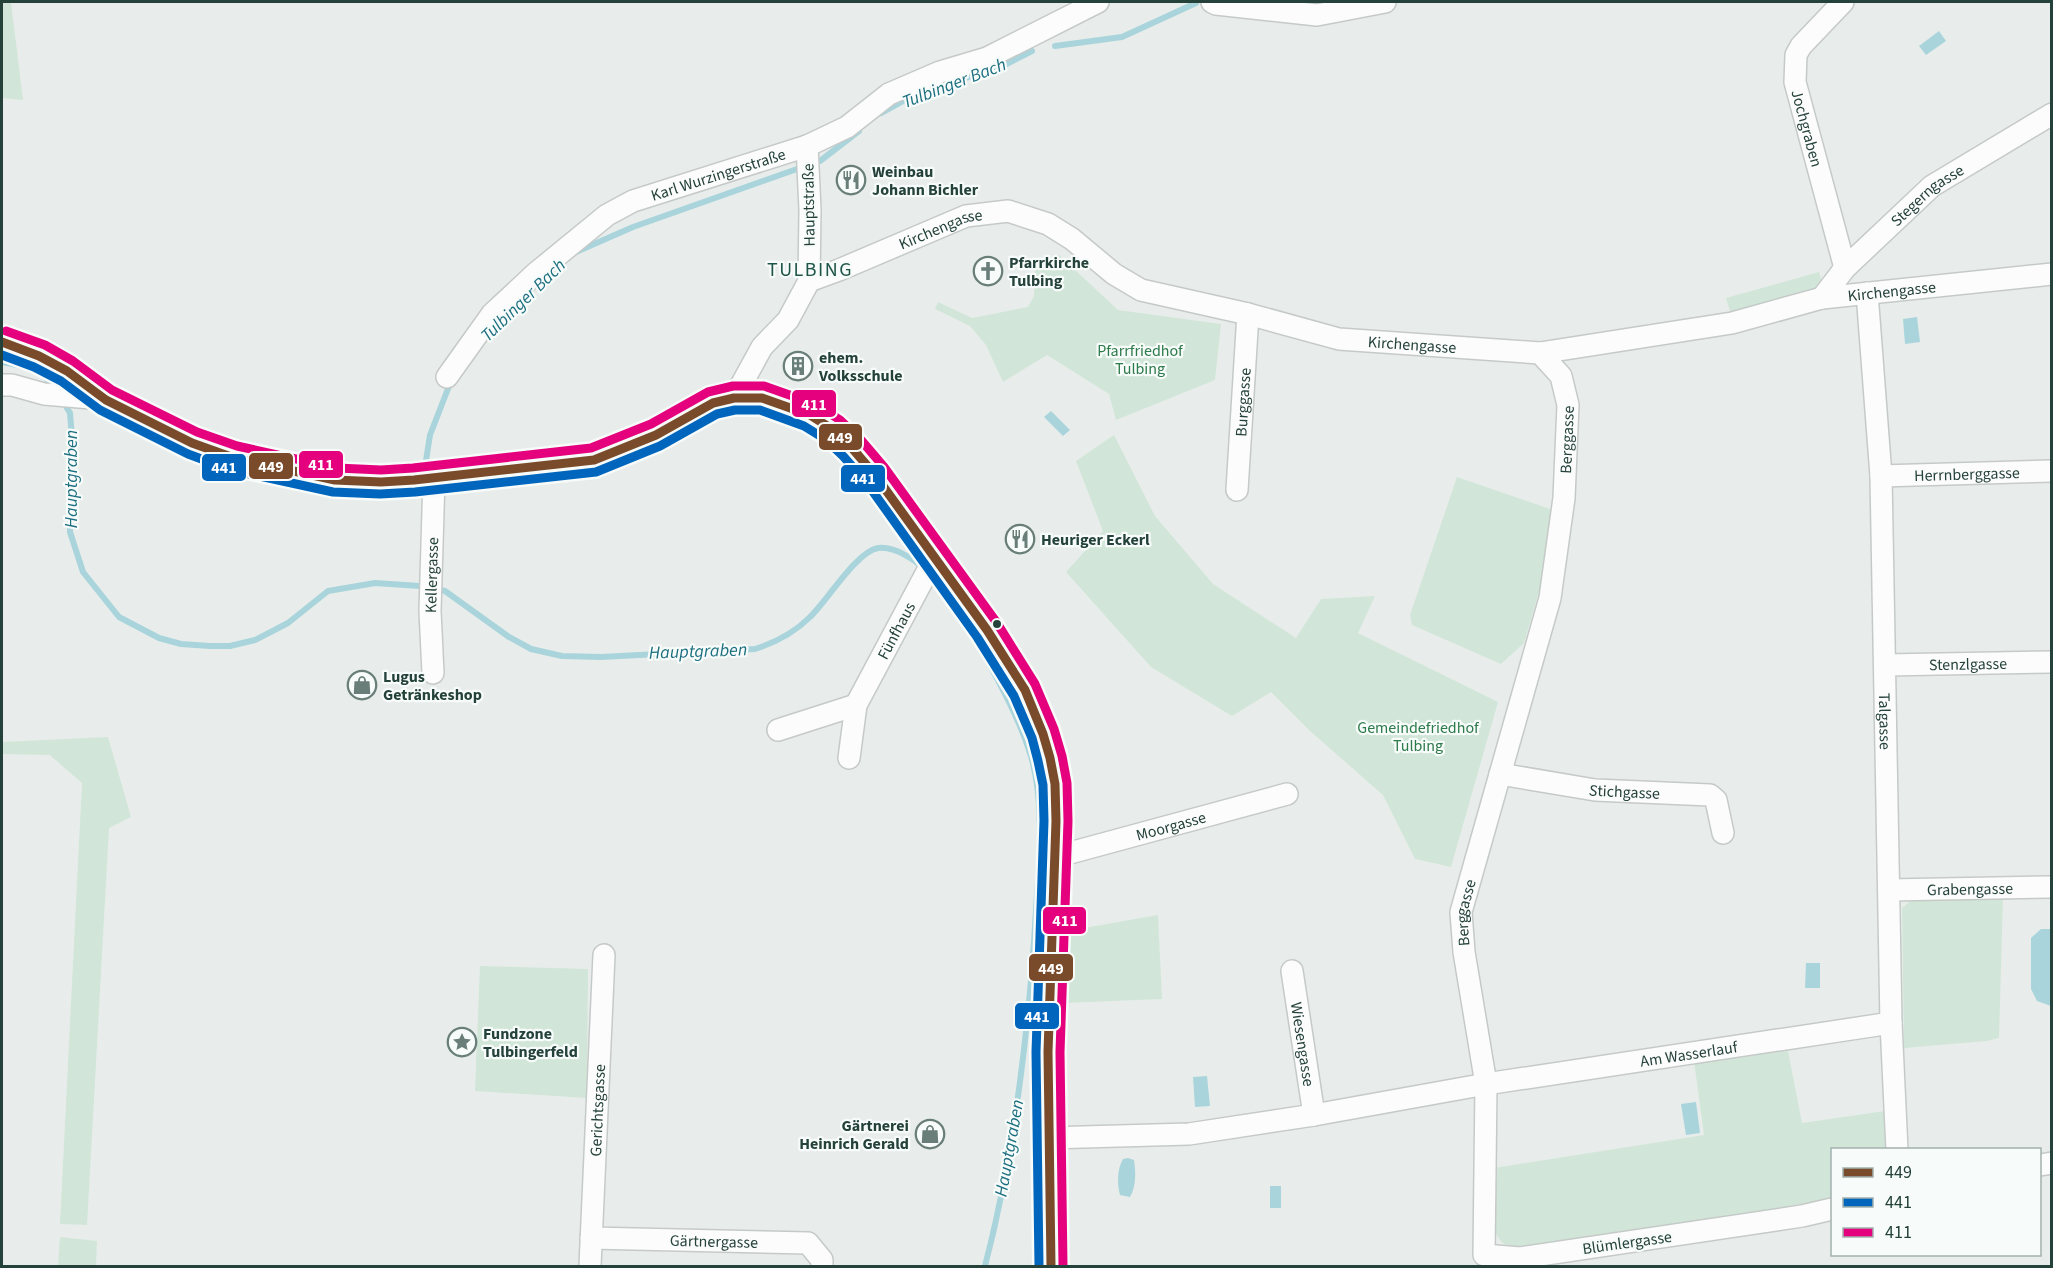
<svg xmlns="http://www.w3.org/2000/svg" width="2053" height="1268" font-family="'Source Sans 3',sans-serif">
<style>
.green{fill:#d1e6d8}
.water{fill:#a9d4db}
.lines{fill:none;stroke-linecap:round;stroke-linejoin:round}
.stream{stroke:#a9d4db;stroke-width:6}
.street-casing{stroke:#c5cac8;stroke-width:24}
.secondary-casing{stroke:#c3cbc8;stroke-width:33}
.street{stroke:#fcfcfc;stroke-width:21}
.secondary{stroke:#fcfcfc;stroke-width:30}
.bus-1-casing{stroke:#f7fbf9;stroke-width:14}
.bus-2-casing{stroke:#f7fbf9;stroke-width:14}
.bus-3-casing{stroke:#f7fbf9;stroke-width:14}
.bus-1{stroke:#7a4b2a;stroke-width:9}
.bus-2{stroke:#0065bd;stroke-width:9}
.bus-3{stroke:#e5007d;stroke-width:9}
.bus-dot{fill:#24423a;stroke:#f7fbf9;stroke-width:2}
.labels{text-anchor:middle;stroke-width:4.5;stroke-linejoin:round;paint-order:stroke}
.street-label{font-size:16px;fill:#24423a;stroke:#f7fbf9}
.poi-label{font-size:16px;font-weight:bold;fill:#24423a;stroke:#f7fbf9;text-anchor:start}
.park-label{font-size:16px;fill:#2d7a4b;stroke:#f7fbf9}
.water-label{font-size:18px;font-style:italic;fill:#1c6f80;stroke:#f7fbf9}
.quarter-label{font-size:20px;letter-spacing:1.5px;fill:#1f5548;stroke:#f7fbf9}
.line-badge{stroke:#f7fbf9;stroke-width:2}
.badge-label{font-size:16px;text-anchor:middle;font-weight:bold;fill:#fff}
</style>
<rect width="100%" height="100%" fill="#e8edeb"/>
<!-- green -->
<g class="green">
<path d="M 2,2 L 11,2 L 23,100 L 2,98 Z"/>
<path d="M 1059,255 L 1118,310 L 1221,324 L 1215,380 L 1116,420 L 1109,394 L 1047,355 L 1003,382 L 986,345 L 970,326 L 935,309 L 938,302 L 972,318 L 1028,307 L 1034,296 L 1035,269 Z"/>
<path d="M 1819,272 L 1822,282 L 1801,299 L 1732,318 L 1726,298 Z"/>
<path d="M 1114,435 L 1155,516 L 1213,584 L 1296,638 L 1321,599 L 1375,596 L 1358,633 L 1498,702 L 1451,867 L 1415,859 L 1383,795 L 1310,731 L 1271,692 L 1232,716 L 1151,667 L 1066,572 L 1103,531 L 1076,461 Z"/>
<path d="M 1457,477 L 1553,510 L 1542,581 L 1524,643 L 1501,664 L 1412,625 L 1410,615 Z"/>
<path d="M 108,737 L 131,817 L 109,828 L 87,1225 L 60,1224 L 82,783 L 50,755 L 2,754 L 2,742 Z"/>
<path d="M 2003,897 L 1999,1038 L 1987,1041 L 1904,1048 L 1902,908 L 1912,900 Z"/>
<path d="M 1158,915 L 1162,999 L 1064,1003 L 1067,931 Z"/>
<path d="M 480,966 L 588,969 L 587,1098 L 475,1091 Z"/>
<path d="M 1788,1051 L 1802,1123 L 1885,1111 L 1885,1149 L 1832,1150 L 1832,1203 L 1528,1250 C 1522,1249 1514,1249 1509,1247 C 1483,1234 1493,1191 1494,1168 L 1704,1135 L 1694,1061 Z"/>
<path d="M 60,1237 L 97,1241 L 96,1266 L 58,1266 Z"/>
</g>
<!-- water -->
<g class="water">
<path d="M 1939,31 L 1946,41 L 1926,55 L 1919,46 Z"/>
<path d="M 1917,317 L 1920,342 L 1905,344 L 1903,319 Z"/>
<path d="M 1051,411 L 1070,430 L 1063,436 L 1044,417 Z"/>
<path d="M 2041,929 L 2051,929 L 2051,1006 L 2037,1001 L 2031,989 L 2031,938 Z"/>
<path d="M 1806,963 L 1820,963 L 1820,988 L 1805,988 Z"/>
<path d="M 1207,1076 L 1210,1106 L 1195,1107 L 1193,1077 Z"/>
<path d="M 1696,1102 L 1700,1133 L 1686,1135 L 1681,1104 Z"/>
<path d="M 1128,1158 L 1134,1160 C 1136,1172 1136,1187 1130,1197 L 1120,1195 C 1117,1184 1117,1169 1123,1159 Z"/>
<rect x="1270" y="1186" width="11" height="22"/>
</g>
<g class="lines">
<!-- stream -->
<g class="stream">
<path d="M 1313,2 L 1324,2"/>
<path d="M 1055,46 L 1122,37 L 1196,3"/>
<path d="M 881,113 L 921,91 L 999,68 L 1032,51"/>
<path d="M 820,161 L 859,131"/>
<path d="M 576,252 L 633,227 L 797,169"/>
<path d="M 2,362 C 27,367 40,367 55,389"/>
<path d="M 62,400 L 70,413 L 73,451 L 70,532 L 83,572 L 119,617 L 159,638 L 181,644 L 210,646 L 230,646 L 255,640 L 288,623 L 328,591 L 375,583 L 420,586 L 445,591 L 509,637 L 531,649 L 562,656 L 601,657 L 755,649 C 777,642 794,633 810,617 C 827,601 856,552 878,548 C 887,547 898,551 905,555 C 913,559 918,562 923,569"/>
<path d="M 425,467 L 430,435 L 451,381"/>
<path d="M 979,645 C 998,680 1019,717 1031,756 C 1045,804 1039,862 1036,910 C 1029,1030 1015,1150 985,1266"/>
</g>
<!-- street casing -->
<g class="street-casing">
<g id="street">
<path d="M 1212,2 L 1216,4 L 1317,15 L 1385,2"/>
<path id="s1" d="M 1843,2 L 1801,46 L 1796,55 L 1795,82 L 1845,268"/>
<path id="s2" d="M 809,281 L 839,270 L 966,216 L 1008,211 L 1048,224 L 1072,239 L 1114,274 L 1141,290 L 1248,314 L 1339,339 L 1540,353 L 1732,323 L 1822,298 L 2052,274"/>
<path id="s3" d="M 1867,293 L 1881,476 L 1891,1023 L 1897,1150"/>
<path id="s4" d="M 1822,298 L 1845,268 L 1932,186 L 2052,114"/>
<path id="s5" d="M 447,377 L 492,314 L 536,273 L 607,215 L 633,201 L 807,146 L 847,127 L 889,94 L 940,72 L 987,58 L 1098,2"/>
<path d="M 2,385 L 12,385 L 44,394 L 103,399"/>
<path d="M 734,398 L 762,347 L 788,320 L 809,281 L 810,210 L 807,146"/>
<path id="s6" d="M 1881,476 L 2052,471"/>
<path id="s7" d="M 1237,490 L 1248,314"/>
<path id="s8" d="M 1886,665 L 2052,662"/>
<path id="s9" d="M 433,673 L 430,611 L 434,478"/>
<path d="M 778,730 L 856,705"/>
<path id="s10" d="M 849,758 L 856,705 L 935,557"/>
<path id="s11" d="M 1500,774 L 1595,790 L 1710,795 L 1716,800 L 1723,833"/>
<path id="s12" d="M 1055,857 L 1287,794"/>
<path id="s13" d="M 1889,890 L 2052,887"/>
<path id="s14" d="M 1292,971 L 1314,1115"/>
<path id="s15" d="M 1048,1138 L 1189,1134 L 1314,1115 L 1486,1084 L 1464,952 L 1461,912 L 1550,598 L 1564,498 L 1568,405 L 1561,376 L 1540,353"/>
<path d="M 2040,1165 L 2052,1163"/>
<path id="s16" d="M 1832,1209 L 1802,1216 L 1520,1258 L 1484,1255 L 1486,1084 L 1891,1023"/>
<path id="s17" d="M 591,1238 L 808,1243 L 822,1260 L 822,1266"/>
<path id="s18" d="M 590,1266 L 604,955"/>
</g>
</g>
<!-- secondary casing -->
<g class="secondary-casing">
<path id="secondary" d="M 2,342 L 39,356 L 67,371 L 106,400 L 192,443 L 234,458 L 335,480 L 381,482 L 414,480 L 594,460 L 656,435 L 713,403 L 734,398 L 762,398 L 786,405 L 810,415 L 832,429 L 852,448 L 875,475 L 987,630 L 1025,690 L 1043,734 L 1050,758 L 1055,784 L 1056,821 L 1048,1052 L 1051,1266"/>
</g>
<!-- street -->
<use href="#street" class="street"/>
<!-- secondary -->
<use href="#secondary" class="secondary"/>
<!-- bus-1 casing -->
<g class="bus-1-casing">
<path id="bus-1" d="M 2,342 L 39,356 L 67,371 L 106,400 L 192,443 L 234,458 L 335,480 L 381,482 L 414,480 L 594,460 L 656,435 L 713,403 L 734,398 L 762,398 L 810,415 L 832,429 L 852,448 L 875,475 L 987,630 L 1025,690 L 1043,734 L 1050,758 L 1055,784 L 1056,821 L 1048,1052 L 1051,1266"/>
</g>
<!-- bus-2 casing -->
<g class="bus-2-casing">
<path id="bus-2" d="M 2,355 L 34,367 L 61,381 L 100,410 L 188,454 L 231,470 L 333,492 L 380,494 L 415,492 L 596,472 L 660,446 L 717,414 L 735,410 L 760,410 L 804,426 L 825,439 L 843,456 L 866,482 L 977,637 L 1014,696 L 1032,738 L 1038,761 L 1043,785 L 1044,821 L 1036,1052 L 1039,1266"/>
</g>
<!-- bus-3 casing -->
<g class="bus-3-casing">
<path id="bus-3" d="M 6,331 L 45,345 L 73,361 L 112,390 L 197,432 L 237,446 L 337,468 L 381,470 L 413,468 L 591,448 L 651,424 L 708,392 L 733,386 L 764,386 L 815,404 L 840,420 L 861,440 L 884,467 L 997,623 L 1035,684 L 1054,729 L 1062,756 L 1067,783 L 1068,821 L 1060,1052 L 1063,1266"/>
</g>
<!-- bus-1 -->
<use href="#bus-1" class="bus-1"/>
<!-- bus-2 -->
<use href="#bus-2" class="bus-2"/>
<!-- bus-3 -->
<use href="#bus-3" class="bus-3"/>
</g>
<!-- icons -->
<defs>
<g id="restaurant-ring" transform="scale(1.5)"><circle r="9.5" fill="#f7fbf9" stroke="#697e78" stroke-width="1.5"/><path d="M-5-6h1v4h1v-4h1v4h1v-4h1v5L-1.5 .5V6h-2V.5L-5-1ZM5-6V6H3V1.5H1.5Q1.5-4 5-6Z" fill="#697e78"/></g>
<g id="church-ring" transform="scale(1.5)"><circle r="9.5" fill="#f7fbf9" stroke="#697e78" stroke-width="1.5"/><path d="M-1.2-6h2.4v3.5h3.3v2.4h-3.3V6h-2.4V-.1h-3.3v-2.4h3.3Z" fill="#697e78"/></g>
<g id="building-ring" transform="scale(1.5)"><circle r="9.5" fill="#f7fbf9" stroke="#697e78" stroke-width="1.5"/><path d="M-4-6H4V6H1V3H-1V6H-4ZM-2.5-4.3h1.7v1.8h-1.7ZM.8-4.3h1.7v1.8H.8ZM-2.5-1h1.7V.8h-1.7ZM.8-1h1.7V.8H.8Z" fill="#697e78"/></g>
<g id="shop-ring" transform="scale(1.5)"><circle r="9.5" fill="#f7fbf9" stroke="#697e78" stroke-width="1.5"/><path d="M-5-2.5h2.3a2.7 3.5 0 0 1 5.4 0H5L5.5 6h-11ZM-1.5-2.5h3a1.5 2.3 0 0 0-3 0Z" fill="#697e78"/></g>
<g id="sight-ring" transform="scale(1.5)"><circle r="9.5" fill="#f7fbf9" stroke="#697e78" stroke-width="1.5"/><path d="M0-6L1.8-2.2L6-1.7L2.9 1.2L3.7 5.4L0 3.3L-3.7 5.4L-2.9 1.2L-6-1.7L-1.8-2.2Z" fill="#697e78"/></g>
</defs>
<g fill-rule="evenodd">
<use href="#restaurant-ring" x="851" y="180"/>
<use href="#church-ring" x="988" y="271"/>
<use href="#building-ring" x="798" y="366"/>
<use href="#restaurant-ring" x="1020" y="539"/>
<use href="#shop-ring" x="362" y="685"/>
<use href="#sight-ring" x="462" y="1042"/>
<use href="#shop-ring" x="930" y="1134"/>
</g>
<!-- markers -->
<circle class="bus-dot" cx="997" cy="624" r="5"/>
<g class="labels">
<!-- street labels -->
<g class="street-label">
<text dy="6" stroke="none"><textPath href="#s1" startOffset="146">Jochgraben</textPath></text>
<text dy="6" stroke="none"><textPath href="#s5" startOffset="348">Karl Wurzingerstraße</textPath></text>
<text dy="6" stroke="none"><textPath href="#s4" startOffset="148">Stegerngasse</textPath></text>
<text transform="translate(808 205) rotate(-91)" y="6">Hauptstraße</text>
<text dy="6" stroke="none"><textPath href="#s2" startOffset="142">Kirchengasse</textPath></text>
<text dy="6" stroke="none"><textPath href="#s2" startOffset="1132">Kirchengasse</textPath></text>
<text dy="6" stroke="none"><textPath href="#s2" startOffset="646">Kirchengasse</textPath></text>
<text dy="6" stroke="none"><textPath href="#s7" startOffset="88">Burggasse</textPath></text>
<text dy="6" stroke="none"><textPath href="#s15" startOffset="1102">Berggasse</textPath></text>
<text dy="6" stroke="none"><textPath href="#s6" startOffset="86">Herrnberggasse</textPath></text>
<text dy="6" stroke="none"><textPath href="#s9" startOffset="98">Kellergasse</textPath></text>
<text dy="6" stroke="none"><textPath href="#s10" startOffset="138">Fünfhaus</textPath></text>
<text dy="6" stroke="none"><textPath href="#s8" startOffset="82">Stenzlgasse</textPath></text>
<text dy="6" stroke="none"><textPath href="#s3" startOffset="429">Talgasse</textPath></text>
<text dy="6" stroke="none"><textPath href="#s11" startOffset="126">Stichgasse</textPath></text>
<text dy="6" stroke="none"><textPath href="#s12" startOffset="120">Moorgasse</textPath></text>
<text dy="6" stroke="none"><textPath href="#s13" startOffset="81">Grabengasse</textPath></text>
<text dy="6" stroke="none"><textPath href="#s15" startOffset="616">Berggasse</textPath></text>
<text dy="6" stroke="none"><textPath href="#s14" startOffset="74">Wiesengasse</textPath></text>
<text dy="6" stroke="none"><textPath href="#s16" startOffset="728">Am Wasserlauf</textPath></text>
<text dy="6" stroke="none"><textPath href="#s18" startOffset="156">Gerichtsgasse</textPath></text>
<text dy="6" stroke="none"><textPath href="#s17" startOffset="123">Gärtnergasse</textPath></text>
<text transform="translate(1627 1242) rotate(-8)" y="6">Blümlergasse</text>
</g>
<!-- poi labels -->
<g class="poi-label">
<text x="872" y="177">Weinbau<tspan x="872" dy="18">Johann Bichler</tspan></text>
<text x="1009" y="268">Pfarrkirche<tspan x="1009" dy="18">Tulbing</tspan></text>
<text x="819" y="363">ehem.<tspan x="819" dy="18">Volksschule</tspan></text>
<text x="1041" y="545">Heuriger Eckerl</text>
<text x="383" y="682">Lugus<tspan x="383" dy="18">Getränkeshop</tspan></text>
<text x="483" y="1039">Fundzone<tspan x="483" dy="18">Tulbingerfeld</tspan></text>
<text x="909" y="1131" text-anchor="end">Gärtnerei<tspan x="909" dy="18">Heinrich Gerald</tspan></text>
</g>
<!-- park labels -->
<g class="park-label">
<text x="1140" y="356">Pfarrfriedhof<tspan x="1140" dy="18">Tulbing</tspan></text>
<text x="1418" y="733">Gemeindefriedhof<tspan x="1418" dy="18">Tulbing</tspan></text>
</g>
<!-- water labels -->
<g class="water-label">
<text transform="translate(954 83) rotate(-21)" y="6">Tulbinger Bach</text>
<text transform="translate(523 300) rotate(-44)" y="6">Tulbinger Bach</text>
<text transform="translate(71 479) rotate(-90)" y="6">Hauptgraben</text>
<text transform="translate(698 651) rotate(-2)" y="6">Hauptgraben</text>
<text transform="translate(1009 1148) rotate(-80)" y="6">Hauptgraben</text>
</g>
<!-- quarter labels -->
<g class="quarter-label">
<text x="810" y="276">TULBING</text>
</g>
</g>
<g class="line-badge">
<rect x="791" y="389" width="46" height="29" rx="6" fill="#e5007d"/>
<rect x="818" y="423" width="45" height="28" rx="6" fill="#7a4b2a"/>
<rect x="298" y="450" width="46" height="29" rx="6" fill="#e5007d"/>
<rect x="248" y="452" width="46" height="28" rx="6" fill="#7a4b2a"/>
<rect x="201" y="453" width="46" height="29" rx="6" fill="#0065bd"/>
<rect x="840" y="464" width="46" height="29" rx="6" fill="#0065bd"/>
<rect x="1042" y="906" width="45" height="29" rx="6" fill="#e5007d"/>
<rect x="1028" y="953" width="46" height="29" rx="6" fill="#7a4b2a"/>
<rect x="1014" y="1002" width="46" height="28" rx="6" fill="#0065bd"/>
</g>
<g class="badge-label">
<text x="814" y="410">411</text>
<text x="840" y="443">449</text>
<text x="321" y="470">411</text>
<text x="271" y="472">449</text>
<text x="224" y="473">441</text>
<text x="863" y="484">441</text>
<text x="1065" y="926">411</text>
<text x="1051" y="974">449</text>
<text x="1037" y="1022">441</text>
</g>
<!-- border -->
<rect width="2053" height="1268" fill="none" stroke="#24423a" stroke-width="6"/>
<!-- legend -->
<rect x="1831" y="1148" width="210" height="108" fill="#f7fbf9" stroke="#a3b1ad" stroke-width="1.5"/>
<rect x="1843" y="1168" width="30" height="9" fill="#7a4b2a" stroke="#a3b1ad" stroke-width="1.5"/>
<text x="1885" y="1178" font-size="18" fill="#24423a">449</text>
<rect x="1843" y="1198" width="30" height="9" fill="#0065bd" stroke="#a3b1ad" stroke-width="1.5"/>
<text x="1885" y="1208" font-size="18" fill="#24423a">441</text>
<rect x="1843" y="1228" width="30" height="9" fill="#e5007d" stroke="#a3b1ad" stroke-width="1.5"/>
<text x="1885" y="1238" font-size="18" fill="#24423a">411</text>
</svg>
